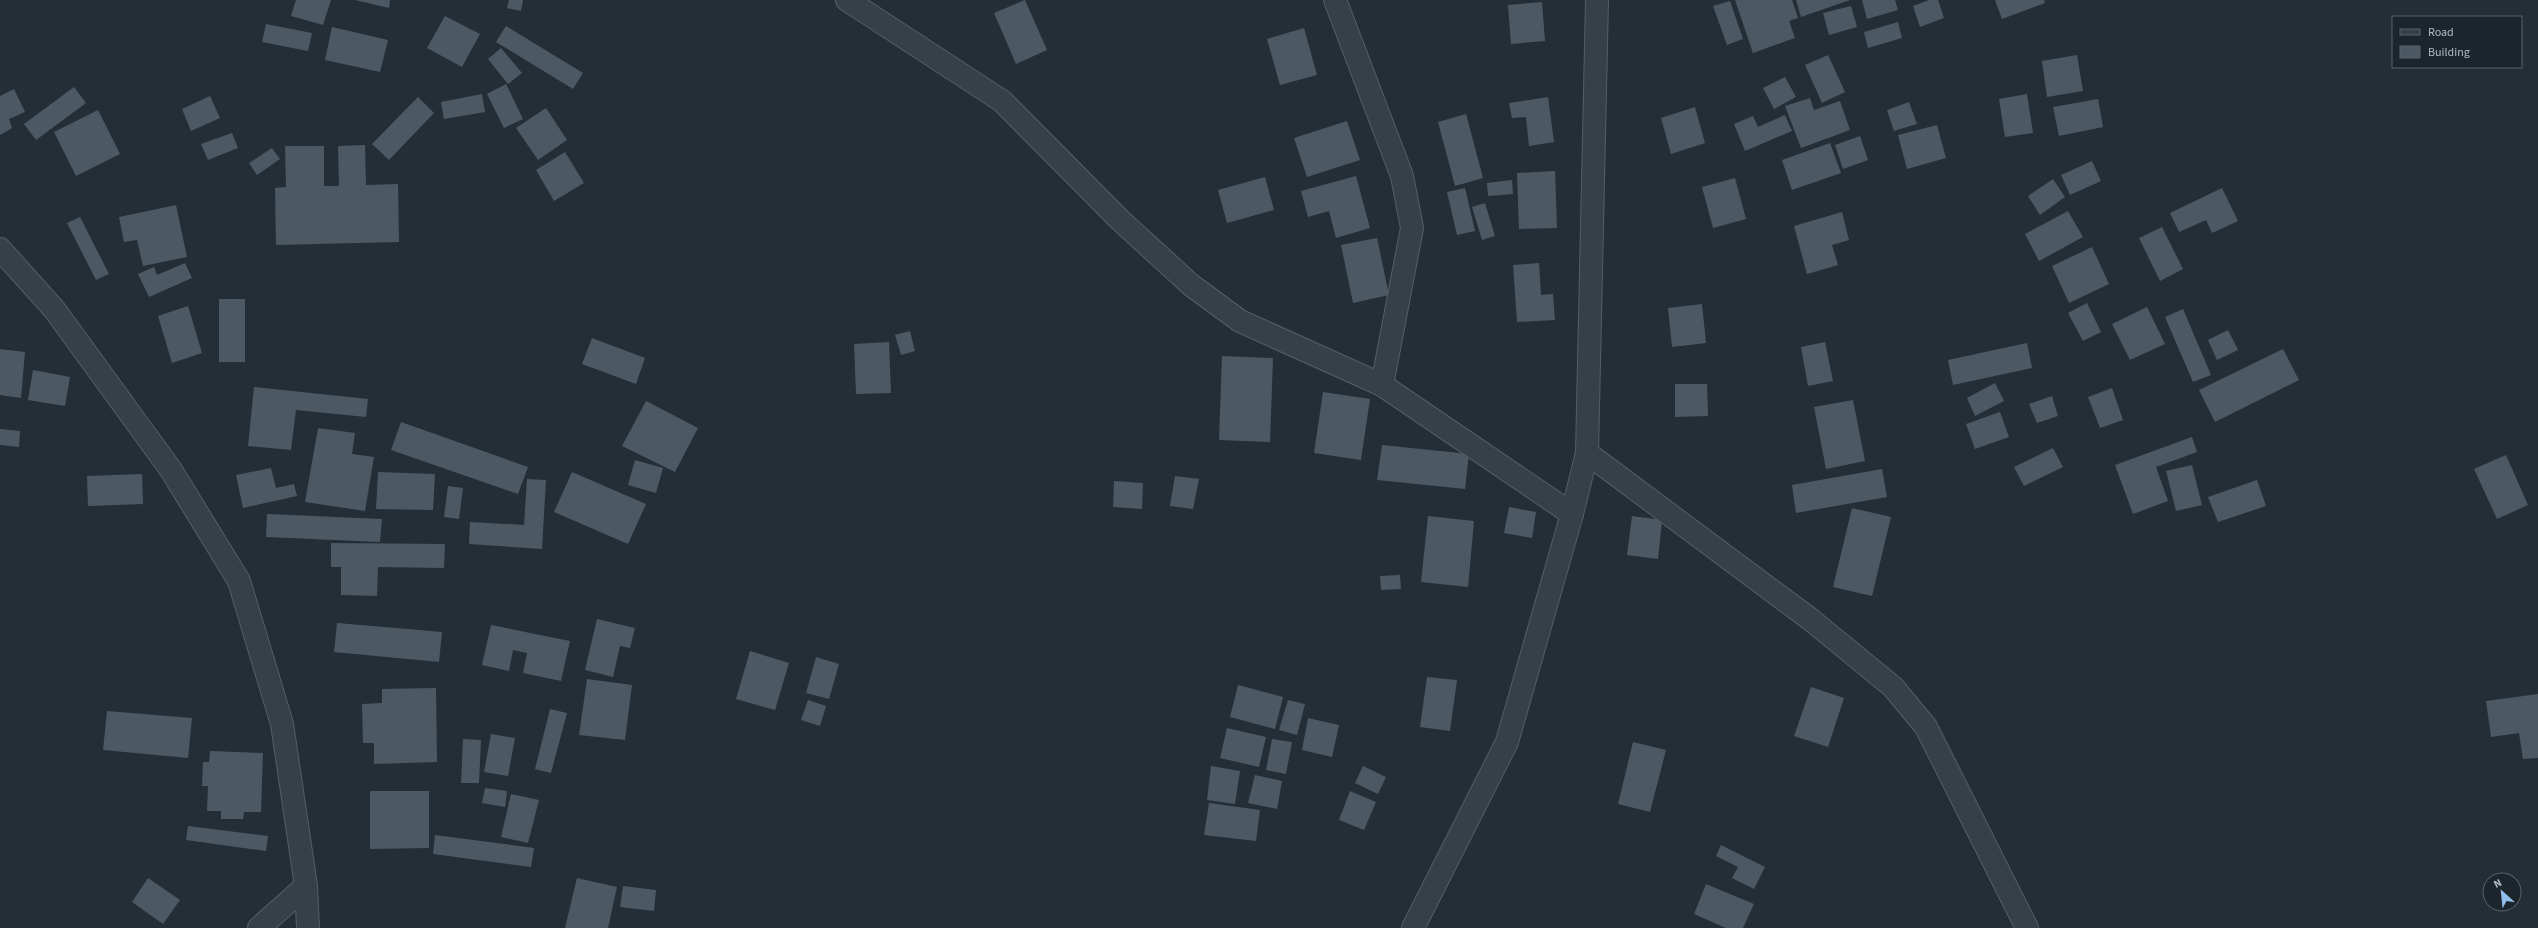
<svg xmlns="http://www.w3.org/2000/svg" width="2538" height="928" font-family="'Source Sans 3',sans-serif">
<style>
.building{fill:#4d5962}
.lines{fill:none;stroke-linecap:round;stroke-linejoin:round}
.minor-casing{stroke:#555e65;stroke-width:24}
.minor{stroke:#374048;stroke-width:22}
</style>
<rect width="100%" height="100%" fill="#242e37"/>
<!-- building -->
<g class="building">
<path d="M 296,0 L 331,0 L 323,25 L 291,16 Z"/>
<path d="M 355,0 L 390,0 L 389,8 Z"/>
<path d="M 509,0 L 523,0 L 521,11 L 507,8 Z"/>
<path d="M 1025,0 L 1047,50 L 1016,64 L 994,13 Z"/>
<path d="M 1735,0 L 1792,0 L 1798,18 L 1789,21 L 1795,38 L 1753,53 Z"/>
<path d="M 1796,0 L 1850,0 L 1801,17 Z"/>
<path d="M 1862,0 L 1895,0 L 1898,10 L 1867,19 Z"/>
<path d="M 1929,0 L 1938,0 L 1944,18 L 1920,27 L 1913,6 Z"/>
<path d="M 1995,0 L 2044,0 L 2045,3 L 2002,19 Z"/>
<path d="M 1730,1 L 1743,39 L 1727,45 L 1713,6 Z"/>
<path d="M 1542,2 L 1545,41 L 1511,44 L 1508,5 Z"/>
<path d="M 1851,6 L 1857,27 L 1829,35 L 1823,13 Z"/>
<path d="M 445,16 L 480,34 L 462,67 L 427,48 Z"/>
<path d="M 1898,22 L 1902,38 L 1868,48 L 1864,32 Z"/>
<path d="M 266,24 L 312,33 L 308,51 L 262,42 Z"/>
<path d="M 506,26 L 583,73 L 573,89 L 496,42 Z"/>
<path d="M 332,27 L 388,40 L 380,72 L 325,60 Z"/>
<path d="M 1304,28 L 1317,75 L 1280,85 L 1267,39 Z"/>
<path d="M 501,48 L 522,73 L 508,84 L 488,59 Z"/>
<path d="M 1828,55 L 1845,92 L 1822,103 L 1805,65 Z"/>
<path d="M 2077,55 L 2083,91 L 2047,97 L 2042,61 Z"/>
<path d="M 1785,77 L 1796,97 L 1774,109 L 1763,88 Z"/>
<path d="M 506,84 L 523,119 L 504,128 L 487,94 Z"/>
<path d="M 74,87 L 86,103 L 36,140 L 24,124 Z"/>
<path d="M 14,89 L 25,112 L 9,119 L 12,128 L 0,135 L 0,96 Z"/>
<path d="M 482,94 L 485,112 L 444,119 L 441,102 Z"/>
<path d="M 2027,94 L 2033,133 L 2005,137 L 1999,99 Z"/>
<path d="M 210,96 L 220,118 L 191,131 L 182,109 Z"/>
<path d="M 418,97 L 434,113 L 389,160 L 372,144 Z"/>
<path d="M 1548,97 L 1554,142 L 1529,146 L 1526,117 L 1512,118 L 1509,103 Z"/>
<path d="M 1810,98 L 1814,110 L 1840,101 L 1850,130 L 1801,148 L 1785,106 Z"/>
<path d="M 2098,99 L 2103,127 L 2059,136 L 2053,107 Z"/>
<path d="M 1909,102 L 1917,124 L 1894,131 L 1887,110 Z"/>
<path d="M 1695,107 L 1705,143 L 1671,154 L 1661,118 Z"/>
<path d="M 546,108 L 567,140 L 538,160 L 516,128 Z"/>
<path d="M 98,110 L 120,154 L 76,176 L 54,132 Z"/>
<path d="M 1466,114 L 1483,178 L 1455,186 L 1438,122 Z"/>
<path d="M 1785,115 L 1792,131 L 1745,151 L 1734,124 L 1753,116 L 1758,127 Z"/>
<path d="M 1347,121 L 1360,160 L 1307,177 L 1294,138 Z"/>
<path d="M 1937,125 L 1946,158 L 1907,169 L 1898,135 Z"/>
<path d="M 232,133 L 238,148 L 208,160 L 201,144 Z"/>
<path d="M 1860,136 L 1868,160 L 1843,169 L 1835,145 Z"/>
<path d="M 1830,143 L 1841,173 L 1792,190 L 1782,160 Z"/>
<path d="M 365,145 L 366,185 L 398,184 L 399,242 L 276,245 L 275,188 L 286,187 L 285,146 L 324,146 L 324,186 L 339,186 L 338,146 Z"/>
<path d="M 272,148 L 280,159 L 257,175 L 249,163 Z"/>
<path d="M 565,152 L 584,183 L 554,201 L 536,170 Z"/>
<path d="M 2092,161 L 2101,181 L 2070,195 L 2061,175 Z"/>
<path d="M 1555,171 L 1557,228 L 1519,229 L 1517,173 Z"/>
<path d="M 1356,176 L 1370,228 L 1336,238 L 1329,211 L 1308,217 L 1301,191 Z"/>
<path d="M 1265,177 L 1274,210 L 1227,223 L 1218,190 Z"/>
<path d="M 1735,178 L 1746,219 L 1713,228 L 1702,187 Z"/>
<path d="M 2053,179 L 2065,197 L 2040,215 L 2028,196 Z"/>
<path d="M 1512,180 L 1513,194 L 1488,196 L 1487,183 Z"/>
<path d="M 1465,188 L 1475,231 L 1457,235 L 1447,192 Z"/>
<path d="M 2222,188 L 2238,221 L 2212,233 L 2206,220 L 2179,232 L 2170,213 Z"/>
<path d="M 1485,203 L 1495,236 L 1482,240 L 1472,207 Z"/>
<path d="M 176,205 L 187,257 L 143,266 L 137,240 L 124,242 L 119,217 Z"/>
<path d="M 2068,211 L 2083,237 L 2039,261 L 2025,234 Z"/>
<path d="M 1842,212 L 1849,240 L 1832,245 L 1838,265 L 1807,274 L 1794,226 Z"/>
<path d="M 80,217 L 109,274 L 96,280 L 67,223 Z"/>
<path d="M 2162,227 L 2183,269 L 2160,281 L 2139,238 Z"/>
<path d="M 1377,238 L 1389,295 L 1353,303 L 1341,245 Z"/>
<path d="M 2092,247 L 2109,284 L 2069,303 L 2052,266 Z"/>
<path d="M 185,263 L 192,278 L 149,297 L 138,274 L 154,267 L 157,275 Z"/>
<path d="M 1539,263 L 1541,295 L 1553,294 L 1555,320 L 1517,322 L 1513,265 Z"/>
<rect x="219" y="299" width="26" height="63"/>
<path d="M 2087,303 L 2101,332 L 2083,341 L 2068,313 Z"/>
<path d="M 1702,304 L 1706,343 L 1672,347 L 1668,308 Z"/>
<path d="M 188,306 L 202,353 L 172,363 L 158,316 Z"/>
<path d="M 2147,307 L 2165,344 L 2130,360 L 2112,324 Z"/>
<path d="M 2183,309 L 2211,375 L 2193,382 L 2165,317 Z"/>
<path d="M 2228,330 L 2238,350 L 2217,360 L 2208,340 Z"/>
<path d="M 910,331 L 915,351 L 901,355 L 895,335 Z"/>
<path d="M 592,338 L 645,358 L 636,384 L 582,364 Z"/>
<path d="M 889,342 L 891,393 L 856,394 L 854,344 Z"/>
<path d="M 1825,342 L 1833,381 L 1808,386 L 1801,347 Z"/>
<path d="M 2027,343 L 2032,368 L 1953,385 L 1948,360 Z"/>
<path d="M 0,349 L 25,352 L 21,398 L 0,395 Z"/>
<path d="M 2283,349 L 2299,380 L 2215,422 L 2199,390 Z"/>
<path d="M 1222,356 L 1273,358 L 1270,442 L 1219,440 Z"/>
<path d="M 33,370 L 70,377 L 65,406 L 28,400 Z"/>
<path d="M 1995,383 L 2004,401 L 1975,416 L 1967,398 Z"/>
<path d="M 1675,384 L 1707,384 L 1708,416 L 1675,417 Z"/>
<path d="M 254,387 L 368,399 L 366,417 L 296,410 L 291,450 L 248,446 Z"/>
<path d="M 2112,388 L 2123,420 L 2100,428 L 2088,397 Z"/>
<path d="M 1323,392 L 1370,399 L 1361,460 L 1314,453 Z"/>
<path d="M 2052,396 L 2058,416 L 2037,423 L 2029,404 Z"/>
<path d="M 1853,400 L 1865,461 L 1826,469 L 1814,407 Z"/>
<path d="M 646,401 L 698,428 L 675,472 L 622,446 Z"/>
<path d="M 2000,412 L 2009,437 L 1975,449 L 1966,424 Z"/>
<path d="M 401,422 L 528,467 L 518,494 L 391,450 Z"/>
<path d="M 318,428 L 355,433 L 352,454 L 374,457 L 365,511 L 305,502 Z"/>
<path d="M 0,429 L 20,431 L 19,447 L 0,445 Z"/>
<path d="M 2192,437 L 2197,452 L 2156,467 L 2168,501 L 2133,514 L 2115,465 Z"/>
<path d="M 1382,445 L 1469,454 L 1465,489 L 1377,480 Z"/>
<path d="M 2053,448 L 2063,467 L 2024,486 L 2014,467 Z"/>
<path d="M 2506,455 L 2528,505 L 2497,519 L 2474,469 Z"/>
<path d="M 635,460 L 663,468 L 656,493 L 628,485 Z"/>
<path d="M 2192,465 L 2202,505 L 2176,511 L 2166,471 Z"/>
<path d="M 271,468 L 276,488 L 294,484 L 297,496 L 243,508 L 236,475 Z"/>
<path d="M 1882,469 L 1887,497 L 1796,513 L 1792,485 Z"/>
<path d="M 378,472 L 435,474 L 433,510 L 376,509 Z"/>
<path d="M 572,472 L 646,504 L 628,544 L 554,512 Z"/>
<path d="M 142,474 L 143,504 L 88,506 L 87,476 Z"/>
<path d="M 1175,476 L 1199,479 L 1193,509 L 1170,506 Z"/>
<path d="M 527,479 L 546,480 L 542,549 L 469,544 L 470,522 L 524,525 Z"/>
<path d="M 2257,480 L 2266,506 L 2218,522 L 2208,497 Z"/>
<path d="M 1114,481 L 1143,483 L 1142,509 L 1113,507 Z"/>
<path d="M 448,486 L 463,488 L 459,519 L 444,517 Z"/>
<path d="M 1509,507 L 1536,512 L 1532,538 L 1504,533 Z"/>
<path d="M 1852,508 L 1891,517 L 1872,596 L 1833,587 Z"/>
<path d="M 267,514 L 382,519 L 380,542 L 266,537 Z"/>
<path d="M 1428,516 L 1474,521 L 1468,587 L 1421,582 Z"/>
<path d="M 1632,516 L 1662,520 L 1658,559 L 1627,555 Z"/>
<path d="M 331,543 L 445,544 L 444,568 L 378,567 L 377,596 L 341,595 L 341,567 L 331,567 Z"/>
<path d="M 1400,575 L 1401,589 L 1381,590 L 1380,576 Z"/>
<path d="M 597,619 L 635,628 L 630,648 L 620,646 L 613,677 L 585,670 Z"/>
<path d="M 337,623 L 442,632 L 439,662 L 334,652 Z"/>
<path d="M 491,625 L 570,641 L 561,681 L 523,673 L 527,653 L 513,650 L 509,671 L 482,665 Z"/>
<path d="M 750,651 L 789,663 L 775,710 L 736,699 Z"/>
<path d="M 816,657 L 839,664 L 829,699 L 806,693 Z"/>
<path d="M 1427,677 L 1457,680 L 1450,731 L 1420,727 Z"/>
<path d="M 587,679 L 632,685 L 625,740 L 579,735 Z"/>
<path d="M 1238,685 L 1283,697 L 1275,729 L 1230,717 Z"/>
<path d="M 1811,687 L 1844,698 L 1828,747 L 1794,736 Z"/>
<path d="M 436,688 L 437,762 L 374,764 L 374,743 L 363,743 L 362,704 L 382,703 L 382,689 Z"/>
<path d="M 2538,694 L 2538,758 L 2523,759 L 2519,733 L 2491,737 L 2486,701 Z"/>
<path d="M 808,700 L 826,706 L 820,726 L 801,720 Z"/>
<path d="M 1288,700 L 1305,704 L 1297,735 L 1279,730 Z"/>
<path d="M 550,709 L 567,713 L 551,773 L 535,769 Z"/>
<path d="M 107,711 L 192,718 L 188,758 L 103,750 Z"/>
<path d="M 1308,718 L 1339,725 L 1332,757 L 1302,750 Z"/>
<path d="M 1227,728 L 1266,737 L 1259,767 L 1220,758 Z"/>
<path d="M 491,734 L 515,738 L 508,776 L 484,772 Z"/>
<path d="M 463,739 L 481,740 L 479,783 L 461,783 Z"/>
<path d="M 1272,739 L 1292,742 L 1286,774 L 1266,770 Z"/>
<path d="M 1633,742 L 1666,750 L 1650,812 L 1618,804 Z"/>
<path d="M 210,751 L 263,753 L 261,812 L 244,812 L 243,819 L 221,819 L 221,811 L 207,811 L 208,786 L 202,786 L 203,762 L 209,762 Z"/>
<path d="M 1211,766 L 1240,771 L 1235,804 L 1207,800 Z"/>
<path d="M 1363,766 L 1386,777 L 1378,794 L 1355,783 Z"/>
<path d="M 1255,775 L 1282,781 L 1277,809 L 1248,803 Z"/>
<path d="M 485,788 L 507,791 L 505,807 L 482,803 Z"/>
<path d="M 370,791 L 429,791 L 429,848 L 370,849 Z"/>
<path d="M 1350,791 L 1376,802 L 1364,830 L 1339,820 Z"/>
<path d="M 511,794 L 539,800 L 528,843 L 501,837 Z"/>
<path d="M 1209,803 L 1260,810 L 1256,841 L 1204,835 Z"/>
<path d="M 188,826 L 268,836 L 266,851 L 186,840 Z"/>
<path d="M 435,835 L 534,848 L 531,867 L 433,854 Z"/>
<path d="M 1721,845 L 1765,867 L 1754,889 L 1732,878 L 1738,867 L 1716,856 Z"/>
<path d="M 148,878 L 180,900 L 163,924 L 132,902 Z"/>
<path d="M 577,878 L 617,887 L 608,928 L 565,928 Z"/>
<path d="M 1706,884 L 1754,904 L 1743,928 L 1726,928 L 1694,914 Z"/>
<path d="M 623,886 L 656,890 L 654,911 L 620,907 Z"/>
</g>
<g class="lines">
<!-- minor casing -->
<g class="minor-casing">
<g id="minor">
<path d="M 847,0 L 1002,101 L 1120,220 L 1191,285 L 1240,321 L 1382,385 L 1572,514"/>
<path d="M 1335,0 L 1402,176 L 1412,228 L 1382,385"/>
<path d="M 0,249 L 54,309 L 171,470 L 239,581 L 282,724 L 306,886 L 308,928"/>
<path d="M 1587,453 L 1810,619 L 1893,687 L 1926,727 L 2027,928"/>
<path d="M 259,928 L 306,886"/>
<path d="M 1413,928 L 1507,742 L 1572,514 L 1587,453 L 1597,0"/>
</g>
</g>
<!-- minor -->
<use href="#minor" class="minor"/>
</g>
<!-- legend -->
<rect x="2392" y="16" width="130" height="52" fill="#1d252c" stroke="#596169"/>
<rect x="2400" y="29" width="20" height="6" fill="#374048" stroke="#596169"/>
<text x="2428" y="36" font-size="12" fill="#b2bbc4">Road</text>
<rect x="2400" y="46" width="20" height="12" fill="#4d5962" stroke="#596169"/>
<text x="2428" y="56" font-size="12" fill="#b2bbc4">Building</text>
<!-- north arrow -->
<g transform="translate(2502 892) rotate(333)"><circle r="19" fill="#1d252c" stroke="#596169"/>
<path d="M0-3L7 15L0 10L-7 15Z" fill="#90bdeb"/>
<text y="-6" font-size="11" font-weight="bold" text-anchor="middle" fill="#b2bbc4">N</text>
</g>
</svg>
